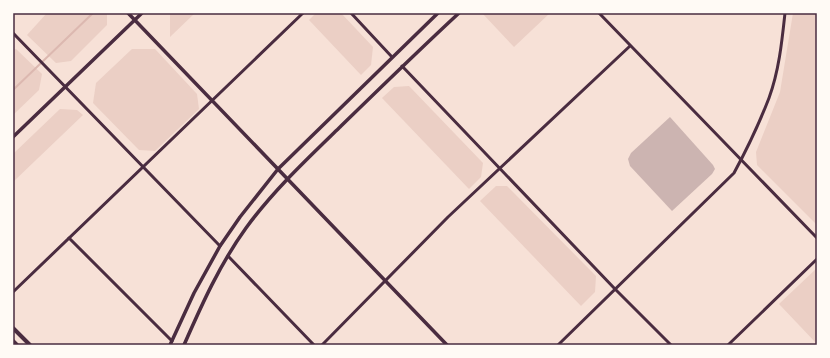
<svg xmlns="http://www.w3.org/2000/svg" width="830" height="358" font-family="'DejaVu Sans',sans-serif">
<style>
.green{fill:#ebcfc5}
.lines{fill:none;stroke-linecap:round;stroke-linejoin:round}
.stream{stroke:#dcb8b0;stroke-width:2}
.building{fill:#ccb4b1}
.minor{stroke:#4a2c40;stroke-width:3}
.tertiary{stroke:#4a2c40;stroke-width:3.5}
.secondary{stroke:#4a2c40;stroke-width:4}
.neatline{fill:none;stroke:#4a2c40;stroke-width:1.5}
</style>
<rect width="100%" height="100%" fill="#f7e1d7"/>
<!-- green -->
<g class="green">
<path d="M 47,13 L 107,13 L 107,25 L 71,61 L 56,63 L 27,35 Z"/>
<path d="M 170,13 L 195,13 L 170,37 Z"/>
<path d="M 316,13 L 341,13 L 373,47 L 371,65 L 361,75 L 309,20 Z"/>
<path d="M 482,13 L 550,13 L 514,47 Z"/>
<path d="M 793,13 L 817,13 L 817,225 L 757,165 L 756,152 L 780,92 Z"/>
<path d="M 16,49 L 42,74 L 39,90 L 13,115 L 13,50 Z"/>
<path d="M 132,49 L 155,49 L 197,94 L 199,109 L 155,151 L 139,150 L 93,103 L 96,83 Z"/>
<path d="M 409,86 L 483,163 L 481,177 L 469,189 L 382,98 L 394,87 Z"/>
<path d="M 60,109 L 77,110 L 83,115 L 13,182 L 13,154 Z"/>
<path d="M 496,186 L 507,186 L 596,276 L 595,292 L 581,306 L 480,201 Z"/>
<path d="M 817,268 L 817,344 L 779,304 Z"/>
</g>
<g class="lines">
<!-- stream -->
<path class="stream" d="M 13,90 L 93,13"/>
</g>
<!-- building -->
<path class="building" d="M 670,117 L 713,165 L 715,169 L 712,174 L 672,211 L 630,166 L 628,159 L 631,153 Z"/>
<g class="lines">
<!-- minor -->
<g class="minor">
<path d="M 351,13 L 392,57"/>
<path d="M 599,13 L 817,238"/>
<path d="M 13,33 L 220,246"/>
<path d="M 402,66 L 615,289 L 671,345"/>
<path d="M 69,238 L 172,341"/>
<path d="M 228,256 L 314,345"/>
<path d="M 13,292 L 303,13"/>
<path d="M 322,345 L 448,217 L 630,46"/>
<path d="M 558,345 L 734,173 C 747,149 759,124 769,98 C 779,71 782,41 785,13"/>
<path d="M 728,345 L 817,259"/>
</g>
<!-- tertiary -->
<g class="tertiary">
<path d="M 128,13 L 447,345"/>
<path d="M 13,137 L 142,13"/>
<path d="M 170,345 L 194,293 L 220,246 L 240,217 L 278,169 L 438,13"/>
<path d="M 184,345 C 202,304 220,264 246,228 C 273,191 306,160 339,128 C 378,90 418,51 459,13"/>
</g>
<!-- secondary -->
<g class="secondary">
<path d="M 13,328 L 30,345"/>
<path d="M 13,341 L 17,345"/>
</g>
</g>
<!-- border -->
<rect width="830" height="358" fill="none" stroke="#fffaf5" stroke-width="28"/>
<rect x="14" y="14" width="802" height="330" class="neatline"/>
</svg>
